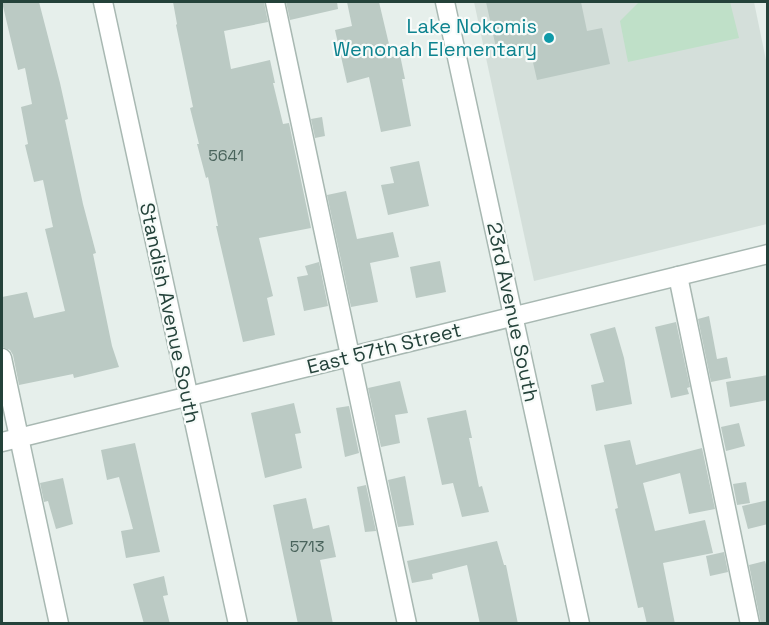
<svg xmlns="http://www.w3.org/2000/svg" width="769" height="625" font-family="'Space Grotesk',sans-serif">
<style>
.built{fill:#d4dfda}
.green{fill:#bfe0c8}
.building{fill:#bbcac4}
.lines{fill:none;stroke-linecap:round;stroke-linejoin:round}
.minor-casing{stroke:#a8b8b2;stroke-width:21}
.minor{stroke:#fff;stroke-width:18}
.culture-dot{fill:#0f9aa8;stroke:#f7fbf9;stroke-width:2}
.labels{text-anchor:middle;stroke-width:4.5;stroke-linejoin:round;paint-order:stroke}
.number-label{font-size:16px;fill:#4a645c}
.culture-label{font-size:20px;fill:#0d838f;stroke:#f7fbf9;text-anchor:end}
.street-label{font-size:20px;fill:#24423a;stroke:#f7fbf9}
</style>
<rect width="100%" height="100%" fill="#e6efeb"/>
<!-- built -->
<path class="built" d="M 474,2 L 754,2 L 767,65 L 767,224 L 534,281 Z"/>
<!-- green -->
<path class="green" d="M 639,2 L 730,2 L 739,38 L 628,62 L 620,21 Z"/>
<!-- building -->
<g class="building">
<path d="M 2,2 L 39,2 L 60,83 L 68,119 L 65,120 L 83,204 L 96,253 L 93,254 L 112,346 L 119,367 L 74,378 L 73,374 L 19,385 L 13,355 L 10,350 L 2,347 L 2,297 L 27,292 L 34,318 L 65,311 L 45,229 L 53,227 L 43,180 L 34,182 L 25,145 L 28,144 L 21,107 L 32,104 L 25,68 L 18,70 Z"/>
<path d="M 173,2 L 264,2 L 268,22 L 224,31 L 231,69 L 270,60 L 275,83 L 273,83 L 283,124 L 289,123 L 311,228 L 259,238 L 273,296 L 267,298 L 275,335 L 243,342 L 216,226 L 218,226 L 208,177 L 206,178 L 197,144 L 199,144 L 190,108 L 193,107 L 176,25 L 177,24 Z"/>
<path d="M 286,2 L 337,2 L 338,9 L 290,20 Z"/>
<path d="M 347,2 L 379,2 L 392,57 L 400,55 L 405,79 L 402,79 L 411,126 L 381,132 L 369,77 L 347,83 L 335,30 L 352,26 Z"/>
<path d="M 486,2 L 581,2 L 587,31 L 602,28 L 610,64 L 537,80 L 529,45 L 497,52 Z"/>
<path d="M 322,117 L 325,136 L 315,138 L 311,119 Z"/>
<path d="M 419,161 L 429,206 L 388,215 L 381,185 L 394,183 L 390,167 Z"/>
<path d="M 346,191 L 357,239 L 393,232 L 399,257 L 370,263 L 378,302 L 351,307 L 327,195 Z"/>
<path d="M 440,261 L 446,292 L 416,298 L 410,267 Z"/>
<path d="M 319,262 L 328,306 L 304,311 L 297,277 L 308,275 L 305,266 Z"/>
<path d="M 709,316 L 717,359 L 727,357 L 731,378 L 711,382 L 698,319 Z"/>
<path d="M 676,322 L 690,387 L 687,388 L 689,394 L 671,398 L 655,327 Z"/>
<path d="M 615,327 L 624,358 L 632,404 L 596,411 L 591,385 L 604,382 L 590,334 Z"/>
<path d="M 768,375 L 768,400 L 730,407 L 726,382 Z"/>
<path d="M 400,381 L 408,413 L 395,415 L 400,443 L 381,447 L 368,388 Z"/>
<path d="M 294,403 L 301,433 L 295,434 L 302,468 L 265,478 L 251,413 Z"/>
<path d="M 349,406 L 359,453 L 345,457 L 336,408 Z"/>
<path d="M 466,410 L 472,438 L 469,438 L 479,487 L 482,486 L 489,512 L 462,517 L 453,483 L 442,485 L 427,418 Z"/>
<path d="M 739,423 L 745,446 L 726,451 L 721,427 Z"/>
<path d="M 630,440 L 636,465 L 702,448 L 715,509 L 689,514 L 680,473 L 643,483 L 655,531 L 705,520 L 713,553 L 663,563 L 675,624 L 647,624 L 643,607 L 638,608 L 615,509 L 618,508 L 604,445 Z"/>
<path d="M 135,443 L 160,552 L 126,558 L 121,531 L 133,529 L 119,477 L 107,480 L 101,450 Z"/>
<path d="M 405,476 L 414,525 L 398,527 L 388,480 Z"/>
<path d="M 63,478 L 73,524 L 56,529 L 48,501 L 44,502 L 40,483 Z"/>
<path d="M 746,482 L 750,503 L 737,505 L 733,484 Z"/>
<path d="M 366,485 L 376,531 L 365,532 L 357,487 Z"/>
<path d="M 306,498 L 313,529 L 329,525 L 336,557 L 320,560 L 333,624 L 298,624 L 284,558 L 273,505 Z"/>
<path d="M 768,500 L 768,524 L 748,529 L 742,506 Z"/>
<path d="M 497,541 L 504,565 L 506,565 L 518,624 L 480,624 L 467,565 L 432,574 L 433,579 L 412,583 L 407,561 Z"/>
<path d="M 724,552 L 728,572 L 710,576 L 706,556 Z"/>
<path d="M 765,561 L 768,571 L 768,624 L 761,624 L 749,565 Z"/>
<path d="M 164,576 L 168,595 L 163,596 L 170,624 L 144,624 L 133,584 Z"/>
</g>
<g class="lines">
<!-- minor casing -->
<g class="minor-casing">
<g id="minor">
<path d="M 103,2 L 238,624"/>
<path d="M 275,2 L 407,624"/>
<path d="M 445,2 L 580,624"/>
<path d="M 678,276 L 750,624"/>
<path d="M 2,358 L 59,624"/>
<path d="M 2,442 L 768,254"/>
</g>
</g>
<!-- minor -->
<use href="#minor" class="minor"/>
</g>
<!-- markers -->
<circle class="culture-dot" cx="549" cy="38" r="6"/>
<g class="labels">
<!-- number labels -->
<g class="number-label">
<text x="226" y="161">5641</text>
<text x="307" y="552">5713</text>
</g>
<!-- culture labels -->
<g class="culture-label">
<text x="537" y="33">Lake Nokomis<tspan x="537" dy="23">Wenonah Elementary</tspan></text>
</g>
<!-- street labels -->
<g class="street-label">
<text transform="translate(513 312) rotate(78)" y="7">23rd Avenue South</text>
<text transform="translate(170 313) rotate(78)" y="7">Standish Avenue South</text>
<text transform="translate(384 348) rotate(-14)" y="7">East 57th Street</text>
</g>
</g>
<!-- border -->
<rect width="769" height="625" fill="none" stroke="#24423a" stroke-width="6"/>
</svg>
